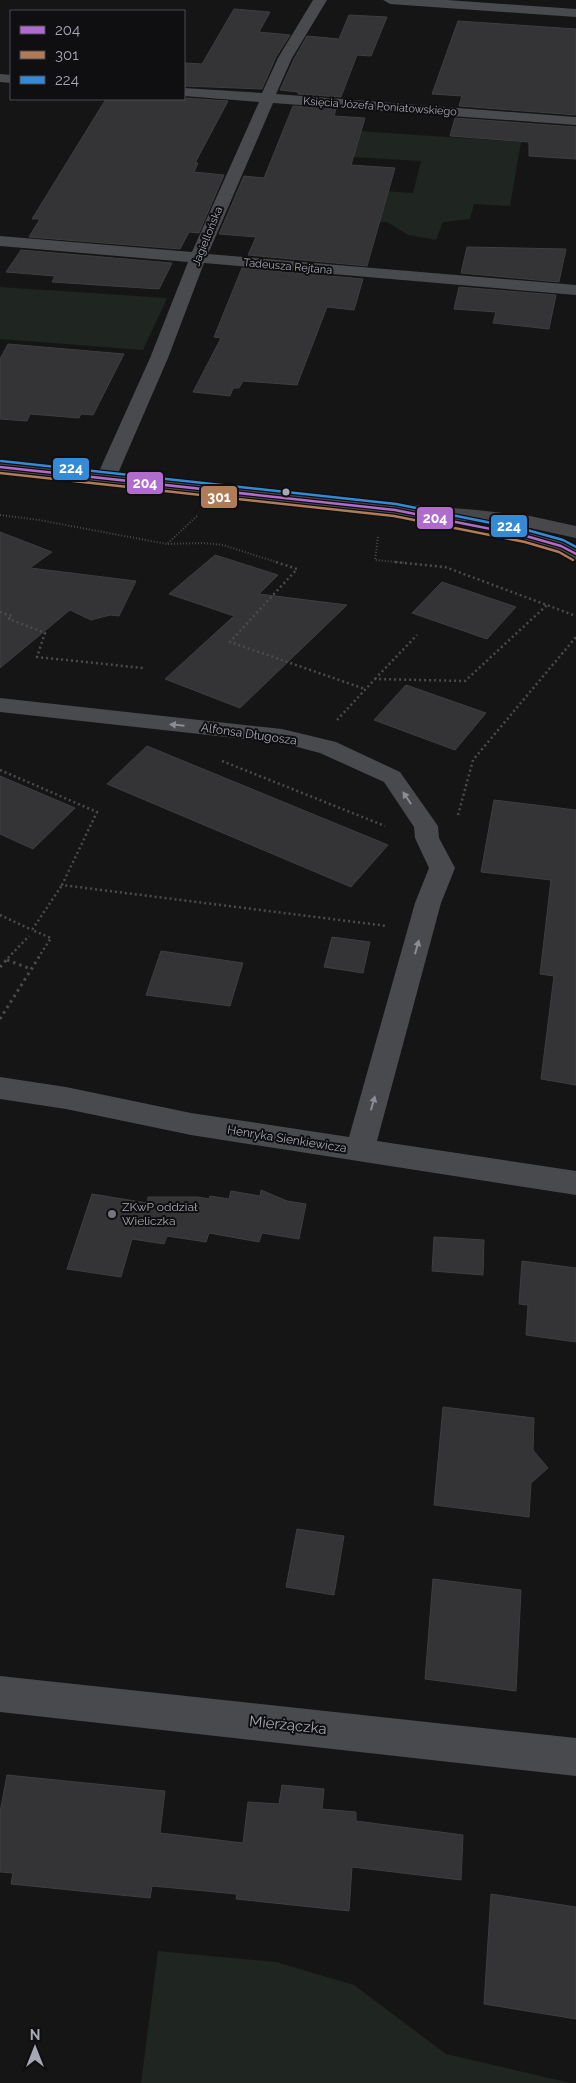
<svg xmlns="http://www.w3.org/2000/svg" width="576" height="2083" font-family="Raleway,sans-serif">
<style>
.green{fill:#1f2521}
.building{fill:#343436;stroke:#3e3e41}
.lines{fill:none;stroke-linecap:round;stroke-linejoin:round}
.path-far2{stroke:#4b4b4f;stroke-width:2;stroke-dasharray:1 2;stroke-linecap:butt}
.path-far1{stroke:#4b4b4f;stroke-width:2.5;stroke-dasharray:2 3;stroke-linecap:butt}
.path{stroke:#4b4b4f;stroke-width:3;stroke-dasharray:2.5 4;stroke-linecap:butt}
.minor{fill:#494a4d;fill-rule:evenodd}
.secondary{fill:#48484b;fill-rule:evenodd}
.bus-1-casing{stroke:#0f0f11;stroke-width:5}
.bus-2-casing{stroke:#0f0f11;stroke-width:5}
.bus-3-casing{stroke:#0f0f11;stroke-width:5}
.bus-1{stroke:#b06ccc;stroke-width:2.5}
.bus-2{stroke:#b07c57;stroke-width:2.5}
.bus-3{stroke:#338bd7;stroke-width:2.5}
.oneway{fill:#8b8c96}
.bus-dot{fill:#a7a8b5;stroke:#0f0f11;stroke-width:2}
.poi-dot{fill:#74757d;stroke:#0f0f11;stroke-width:2}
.labels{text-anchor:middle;stroke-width:4;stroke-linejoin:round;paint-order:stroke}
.far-street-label{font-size:11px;fill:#a7a8b5;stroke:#0f0f11}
.street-label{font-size:12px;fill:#a7a8b5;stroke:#0f0f11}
.poi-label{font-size:12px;fill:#a7a8b5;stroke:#0f0f11;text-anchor:start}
.near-street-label{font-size:15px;fill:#a7a8b5;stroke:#0f0f11}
.line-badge{stroke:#0f0f11;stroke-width:2}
.badge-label{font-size:14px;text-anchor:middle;font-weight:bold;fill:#fff}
</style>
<rect width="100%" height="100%" fill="#151515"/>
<!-- green -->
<g class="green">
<path d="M 328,129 L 521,142 L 510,206 L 474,204 L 470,219 L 443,222 L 436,240 L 408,235 L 387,222 L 365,221 L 370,190 L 413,193 L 421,161 L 316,155 Z"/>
<path d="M 0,287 L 167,298 L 143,350 L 0,339 Z"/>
<path d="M 158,1951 L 276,1962 L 354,1985 L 446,2054 L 571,2083 L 141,2083 Z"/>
</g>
<!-- building -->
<g class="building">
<path d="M 234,9 L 270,12 L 259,32 L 290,35 L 276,57 L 262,89 L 184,86 L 184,63 L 202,64 Z"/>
<path d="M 349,15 L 387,17 L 371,56 L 357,55 L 341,97 L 298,94 L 298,92 L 280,90 L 294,59 L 307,36 L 339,39 Z"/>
<path d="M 458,21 L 576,29 L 576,115 L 459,106 L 462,96 L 432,94 Z"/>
<path d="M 184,98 L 228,101 L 195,163 L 198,163 L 194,172 L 224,175 L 199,233 L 189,232 L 180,249 L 29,237 L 40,219 L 32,219 L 106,99 Z"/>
<path d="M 293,106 L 336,109 L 334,116 L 365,118 L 351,165 L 395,168 L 367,266 L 248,255 L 256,237 L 219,234 L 244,176 L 264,178 Z"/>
<path d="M 455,118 L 576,127 L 576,159 L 529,156 L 529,142 L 450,136 Z"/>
<path d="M 467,247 L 566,249 L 559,282 L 461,273 Z"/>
<path d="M 21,250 L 172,263 L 159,289 L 52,282 L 55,276 L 6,272 Z"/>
<path d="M 242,268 L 363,279 L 354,310 L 327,307 L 297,385 L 243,381 L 239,388 L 233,388 L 230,396 L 193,392 L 221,338 L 214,337 Z"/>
<path d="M 459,287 L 556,295 L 549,329 L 493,323 L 496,312 L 454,309 Z"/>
<path d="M 8,344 L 124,354 L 93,415 L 81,414 L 79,418 L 30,414 L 27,421 L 0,419 L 0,359 Z"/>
<path d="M 0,532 L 52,552 L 30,568 L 136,581 L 119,616 L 110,615 L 91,620 L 70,610 L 0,668 Z"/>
<path d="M 215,555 L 278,575 L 259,594 L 347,605 L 240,708 L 165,679 L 234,616 L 169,594 Z"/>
<path d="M 442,582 L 516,607 L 487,639 L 412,613 Z"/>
<path d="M 406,685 L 486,713 L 455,750 L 374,720 Z"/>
<path d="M 147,746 L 388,845 L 351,887 L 107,784 Z"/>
<path d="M 0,776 L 75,808 L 33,849 L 0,834 Z"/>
<path d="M 494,800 L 576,810 L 576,1085 L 541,1079 L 554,976 L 540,974 L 551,880 L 481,872 Z"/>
<path d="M 332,937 L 370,942 L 363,973 L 324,967 Z"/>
<path d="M 161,951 L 243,963 L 230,1006 L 146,995 Z"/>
<path d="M 261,1190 L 287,1201 L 306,1204 L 299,1239 L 262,1233 L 259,1242 L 209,1233 L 206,1242 L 167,1236 L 164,1244 L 132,1239 L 121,1277 L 67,1269 L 92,1194 L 147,1203 L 148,1197 L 198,1197 L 209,1199 L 210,1196 L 229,1199 L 231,1191 L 260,1196 Z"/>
<path d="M 434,1237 L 484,1240 L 483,1275 L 432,1271 Z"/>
<path d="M 522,1261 L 576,1268 L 576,1342 L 526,1335 L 528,1305 L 519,1304 Z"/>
<path d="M 443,1407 L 534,1418 L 533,1450 L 548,1468 L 531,1483 L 529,1517 L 434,1505 Z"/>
<path d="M 297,1529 L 344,1536 L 334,1595 L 286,1587 Z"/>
<path d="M 433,1579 L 521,1590 L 516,1691 L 425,1679 Z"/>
<path d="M 7,1775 L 165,1791 L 160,1833 L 243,1843 L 248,1802 L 279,1804 L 282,1785 L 324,1789 L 322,1809 L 356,1812 L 356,1821 L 463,1835 L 461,1880 L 352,1867 L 349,1911 L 236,1899 L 237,1894 L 152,1886 L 150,1898 L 11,1884 L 13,1873 L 0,1872 L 0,1812 Z"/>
<path d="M 491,1894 L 576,1907 L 576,2019 L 484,2004 Z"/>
</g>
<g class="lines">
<!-- path-far2 -->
<g class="path-far2">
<path d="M 0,515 L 39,520 L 167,544"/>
<path d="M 197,516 L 167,544 L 203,543 L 223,545 L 279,563"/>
<path d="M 378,537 L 375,560 L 408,563"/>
</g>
<!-- path-far1 -->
<g class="path-far1">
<path d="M 276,562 L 297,569 L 230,642 L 365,689"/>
<path d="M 395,562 L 445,567 L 576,616"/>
<path d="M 0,612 L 12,616 L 9,619 L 45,633 L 37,657 L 143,668"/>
<path d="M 375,679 L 417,635"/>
<path d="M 337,720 L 375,679 L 465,681 L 547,605"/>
<path d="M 222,761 L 385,826"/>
<path d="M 0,770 L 97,812 L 62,885 L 387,926"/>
<path d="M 458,815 L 473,760 L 576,637"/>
<path d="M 0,915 L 32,930"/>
<path d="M 8,958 L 29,936"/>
<path d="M 38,958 L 51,938 L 32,930 L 62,885"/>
</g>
<!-- path -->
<g class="path">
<path d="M 7,960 L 31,969"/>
<path d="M 0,967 L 9,957"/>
<path d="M 0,1019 L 39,957"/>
</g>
<!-- minor -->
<g class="minor">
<path d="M 313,0 L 327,0 L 292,58 L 276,94 L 576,117 L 576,125 L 273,103 L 208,254 L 576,285 L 576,295 L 204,263 L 168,358 L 116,478 L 113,482 L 106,484 L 99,482 L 96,478 L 150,358 L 188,262 L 0,246 L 0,236 L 192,252 L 259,102 L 184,96 L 184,88 L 262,93 L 278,58 Z"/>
<path d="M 383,0 L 447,0 L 576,9 L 576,17 L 390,4 Z"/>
<path d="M 0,74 L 11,75 L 11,83 L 0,82 Z"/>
<path d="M 0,698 L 282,729 L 336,742 L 400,772 L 438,826 L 439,838 L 455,868 L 441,903 L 377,1141 L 576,1171 L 576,1195 L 191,1135 L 66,1109 L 0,1099 L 0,1077 L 66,1087 L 191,1113 L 349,1137 L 415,903 L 429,868 L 415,838 L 414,827 L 384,782 L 320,753 L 282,743 L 0,712 Z"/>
<path d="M 0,1676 L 576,1738 L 576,1776 L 0,1712 Z"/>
</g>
<!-- secondary -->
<g class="secondary">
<path d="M 0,461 L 364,501 L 477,510 L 530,516 L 576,526 L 576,538 L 530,528 L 477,522 L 364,513 L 0,473 Z"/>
<path d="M 533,532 L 568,542 L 576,546 L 576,560 L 554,550 L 526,542 L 523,538 L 526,534 Z"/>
</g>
<!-- bus-1 casing -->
<g class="bus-1-casing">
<path id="bus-1" d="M 0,467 L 395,510 L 526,536 L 561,546 L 576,554"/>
</g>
<!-- bus-2 casing -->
<g class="bus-2-casing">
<path id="bus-2" d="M 0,473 L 394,516 L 525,542 L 559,552 L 573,560"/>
</g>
<!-- bus-3 casing -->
<g class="bus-3-casing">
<path id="bus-3" d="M 1,461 L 396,504 L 527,530 L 563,540 L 576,547"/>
</g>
<!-- bus-1 -->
<use href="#bus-1" class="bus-1"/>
<!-- bus-2 -->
<use href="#bus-2" class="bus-2"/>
<!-- bus-3 -->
<use href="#bus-3" class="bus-3"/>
</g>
<!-- one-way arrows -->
<defs><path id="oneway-solid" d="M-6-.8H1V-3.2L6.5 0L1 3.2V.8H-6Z" transform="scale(1.25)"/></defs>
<g class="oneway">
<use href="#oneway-solid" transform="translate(177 725) rotate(-174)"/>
<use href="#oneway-solid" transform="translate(407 798) rotate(-124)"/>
<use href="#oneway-solid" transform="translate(417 947) rotate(-74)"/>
<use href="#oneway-solid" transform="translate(373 1103) rotate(-74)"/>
</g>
<!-- markers -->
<circle class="bus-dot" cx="286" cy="492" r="4.5"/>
<circle class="poi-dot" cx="112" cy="1214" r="5"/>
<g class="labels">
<!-- far-street labels -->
<g class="far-street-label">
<text transform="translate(380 106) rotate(4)" y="4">Księcia Józefa Poniatowskiego</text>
<text transform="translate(207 236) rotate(-68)" y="4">Jagiellońska</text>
<text transform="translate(288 266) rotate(5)" y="4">Tadeusza Rejtana</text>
</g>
<!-- street labels -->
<g class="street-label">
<text transform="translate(249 734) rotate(8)" y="4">Alfonsa Długosza</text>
<text transform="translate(287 1139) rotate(9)" y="4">Henryka Sienkiewicza</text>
</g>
<!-- poi labels -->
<g class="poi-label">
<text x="122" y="1211">ZKwP oddział<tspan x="122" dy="14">Wieliczka</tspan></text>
</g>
<!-- near-street labels -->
<g class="near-street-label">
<text transform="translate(288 1725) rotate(6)" y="5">Mierżączka</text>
</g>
</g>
<g class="line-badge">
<rect x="52" y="457" width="38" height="24" rx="5" fill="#338bd7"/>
<rect x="126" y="471" width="38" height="24" rx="5" fill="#b06ccc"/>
<rect x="200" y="485" width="38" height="24" rx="5" fill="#b07c57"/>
<rect x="416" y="506" width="38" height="24" rx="5" fill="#b06ccc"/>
<rect x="490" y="514" width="38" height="24" rx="5" fill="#338bd7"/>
</g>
<g class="badge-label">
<text x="71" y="473">224</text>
<text x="145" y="488">204</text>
<text x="219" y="502">301</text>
<text x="435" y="523">204</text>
<text x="509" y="531">224</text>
</g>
<!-- legend -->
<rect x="10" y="10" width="175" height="90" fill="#0f0f11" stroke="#4c4c53"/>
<rect x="20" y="26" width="25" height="8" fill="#b06ccc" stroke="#4c4c53"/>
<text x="55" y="35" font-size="15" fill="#a7a8b5">204</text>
<rect x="20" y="51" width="25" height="8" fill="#b07c57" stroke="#4c4c53"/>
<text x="55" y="60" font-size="15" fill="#a7a8b5">301</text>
<rect x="20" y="76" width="25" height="8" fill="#338bd7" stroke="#4c4c53"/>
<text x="55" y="85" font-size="15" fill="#a7a8b5">224</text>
<!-- north arrow -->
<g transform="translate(35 2048)" stroke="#0f0f11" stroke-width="4" paint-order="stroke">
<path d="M0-4L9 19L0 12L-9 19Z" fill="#a7a8b5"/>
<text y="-8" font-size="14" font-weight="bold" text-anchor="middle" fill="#a7a8b5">N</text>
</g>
</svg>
